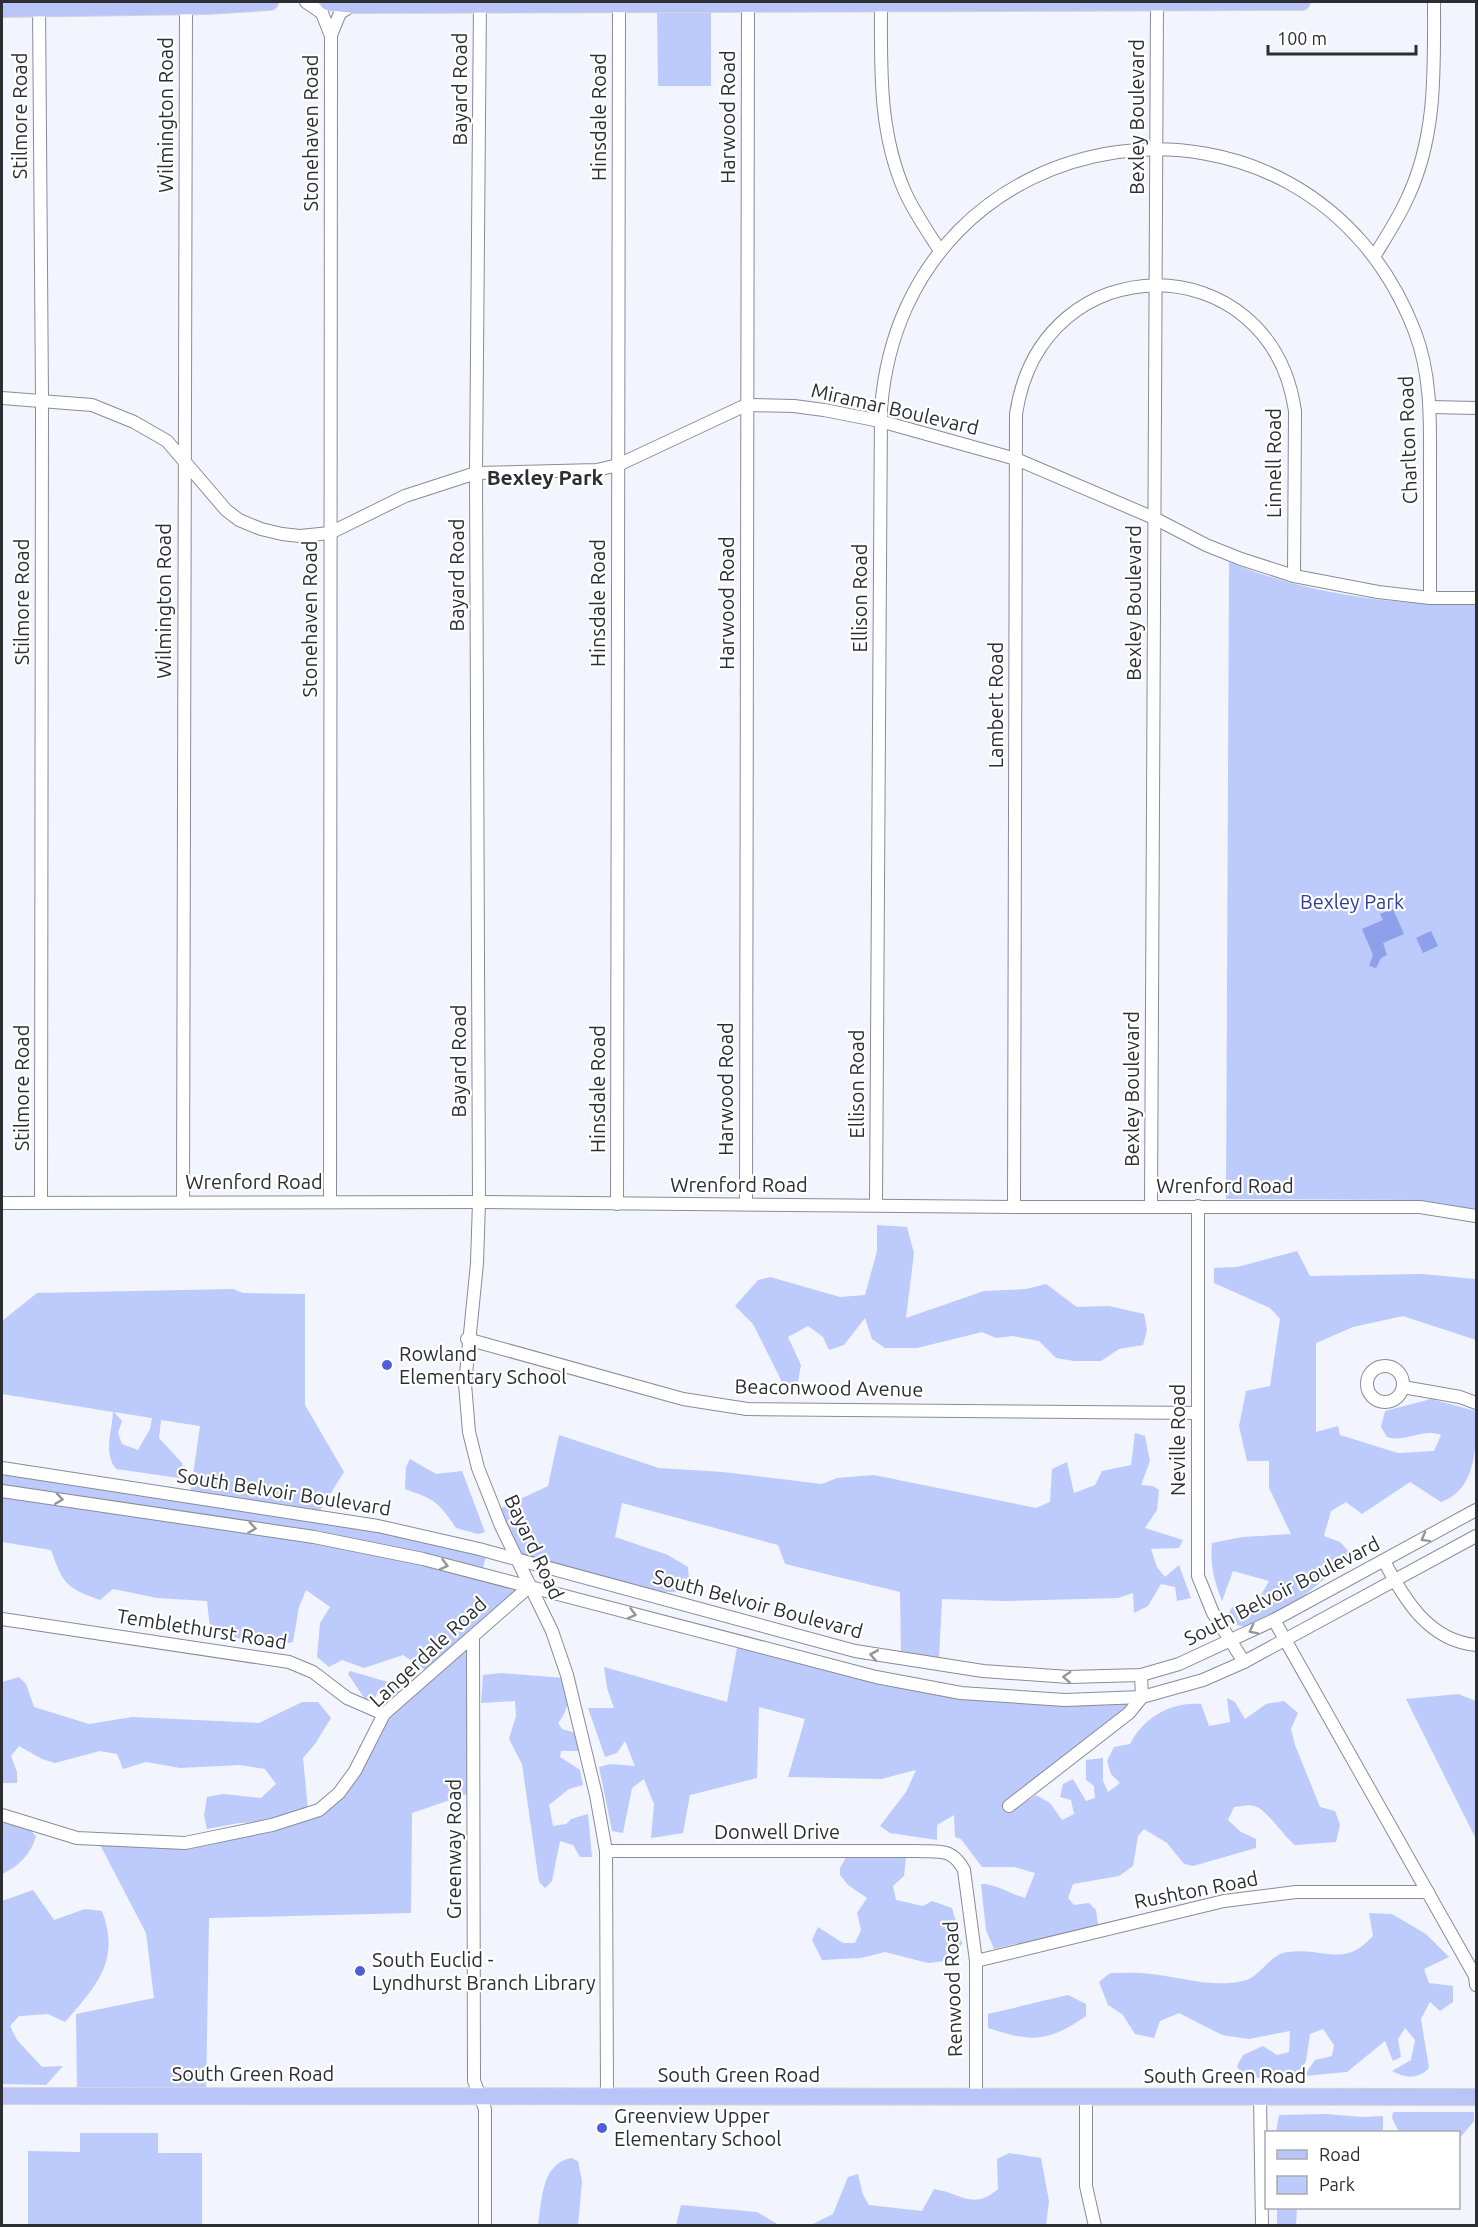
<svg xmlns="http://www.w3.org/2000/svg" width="1478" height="2227" font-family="Ubuntu,sans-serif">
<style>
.green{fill:#bccafc;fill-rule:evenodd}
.water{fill:#8da0e9}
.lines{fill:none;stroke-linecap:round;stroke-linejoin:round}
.minor-casing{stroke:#8a8c95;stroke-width:14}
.major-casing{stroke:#d5d5d6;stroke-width:18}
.minor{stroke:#fff;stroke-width:12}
.major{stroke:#b9c5f9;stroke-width:16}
.oneway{stroke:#969698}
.poi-dot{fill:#4f60d6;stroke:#fff;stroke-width:2}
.labels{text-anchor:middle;stroke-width:4.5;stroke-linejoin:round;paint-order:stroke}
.street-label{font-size:20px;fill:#2d2e31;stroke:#fff}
.park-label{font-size:20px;fill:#323d92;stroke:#fff}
.poi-label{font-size:20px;fill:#2d2e31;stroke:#fff;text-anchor:start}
.neighbourhood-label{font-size:21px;font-weight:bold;fill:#2d2e31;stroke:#fff}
</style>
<rect width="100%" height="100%" fill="#f2f5fe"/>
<!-- green -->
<g class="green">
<path d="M 657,9 L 711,9 L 711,86 L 658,86 Z"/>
<path d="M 1229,562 C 1307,594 1393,605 1476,605 L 1476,1209 L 1419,1200 L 1226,1199 Z"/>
<path d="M 877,1225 L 907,1227 L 914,1253 L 906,1318 L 984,1291 L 1026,1289 L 1046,1284 L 1077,1307 L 1109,1306 L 1144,1314 L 1147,1330 L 1143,1345 L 1119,1349 L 1101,1361 L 1074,1361 L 1056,1358 L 1039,1341 L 1013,1336 L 996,1338 L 982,1332 L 917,1348 L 885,1348 L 872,1339 L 865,1318 L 844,1345 L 829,1350 L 823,1337 L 808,1326 L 788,1337 L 801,1365 L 797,1387 L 783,1384 L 753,1324 L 735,1306 L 758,1280 L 770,1277 L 840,1297 L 865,1295 L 877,1251 Z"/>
<path d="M 1297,1251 L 1310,1276 L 1422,1274 L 1476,1279 L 1476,1340 L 1403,1316 L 1353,1327 L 1316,1343 L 1316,1432 L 1338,1426 L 1340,1435 L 1398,1453 L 1434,1451 L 1441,1435 C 1423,1428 1405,1443 1387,1437 L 1381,1427 L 1385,1411 L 1431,1399 L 1476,1411 C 1476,1443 1478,1489 1441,1502 L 1410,1482 L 1362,1514 L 1346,1502 L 1331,1511 L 1324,1536 L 1340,1542 L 1353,1556 L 1301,1598 L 1247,1628 L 1225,1621 L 1232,1607 L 1253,1609 L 1269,1581 L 1233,1571 L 1222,1601 C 1214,1581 1210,1565 1212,1543 L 1242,1537 L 1291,1534 L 1269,1488 L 1269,1461 L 1247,1461 L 1239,1426 L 1246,1391 L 1270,1386 L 1280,1319 L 1270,1308 L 1214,1283 L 1214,1268 L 1237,1267 Z"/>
<path d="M 233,1289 L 243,1293 L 305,1294 L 305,1405 L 344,1472 L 317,1515 L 190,1496 L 200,1426 L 161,1420 L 159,1438 L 182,1463 L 186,1479 L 116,1469 C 103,1452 112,1432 113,1412 L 2,1394 L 2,1321 L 37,1293 ZM 114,1412 L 152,1418 L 150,1429 L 138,1450 L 122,1444 L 118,1433 L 122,1421 Z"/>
<path d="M 1135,1433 L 1145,1436 L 1150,1461 L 1141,1485 L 1153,1486 L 1159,1490 L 1157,1510 L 1145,1528 L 1183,1540 L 1179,1548 L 1151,1549 L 1157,1567 L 1165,1577 L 1179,1565 L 1191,1598 L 1177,1601 L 1175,1587 L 1161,1584 L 1148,1606 L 1134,1613 L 1133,1593 L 1118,1598 L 1005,1601 L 942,1599 L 939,1658 L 901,1652 L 900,1592 L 785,1564 L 778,1545 L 622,1503 L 615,1537 L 668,1555 L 688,1567 L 690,1592 C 632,1595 574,1575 518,1560 L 495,1511 L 548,1486 L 559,1435 L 659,1468 L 723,1472 L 822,1484 L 837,1478 L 874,1475 L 1036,1508 L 1050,1502 L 1052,1469 L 1067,1462 L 1074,1493 L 1095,1485 L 1102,1471 L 1131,1465 Z"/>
<path d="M 410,1459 L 436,1474 L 462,1471 L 485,1532 L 478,1534 L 456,1528 C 439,1502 434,1499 405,1489 L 406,1467 Z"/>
<path d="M 2,1475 L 334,1522 L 486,1556 L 483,1568 L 410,1551 L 2,1487 Z"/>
<path d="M 2,1491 L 265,1529 L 530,1586 L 473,1637 L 473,1792 L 412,1813 L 411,1913 L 209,1918 L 206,2095 L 77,2095 L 76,2014 L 154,1998 L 146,1933 L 97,1839 L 185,1843 L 319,1810 L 339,1793 L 384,1714 L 430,1673 L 403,1655 L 364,1668 L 342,1660 L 329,1667 L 317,1657 L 320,1623 L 330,1607 L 306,1590 L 299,1607 L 293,1642 C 275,1647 226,1638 210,1628 L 207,1601 L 157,1598 L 113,1589 L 100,1600 C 66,1588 63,1584 51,1550 L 2,1542 Z"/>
<path d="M 738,1642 L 961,1693 L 1142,1697 L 1010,1806 L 1020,1806 L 1036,1795 L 1050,1803 L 1062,1820 L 1074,1814 L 1071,1800 L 1060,1797 L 1063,1784 L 1073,1779 L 1086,1801 L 1095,1798 L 1094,1786 L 1086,1780 L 1086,1760 L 1103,1758 L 1103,1781 L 1108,1792 L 1120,1783 L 1111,1774 L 1107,1761 L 1114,1747 L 1130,1744 C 1143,1718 1171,1701 1201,1704 L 1209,1726 L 1230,1722 L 1227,1698 L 1235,1702 L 1245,1719 L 1266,1704 L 1284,1701 L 1298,1713 L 1291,1729 L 1295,1745 L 1320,1807 L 1335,1811 L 1340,1825 L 1336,1842 L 1295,1845 C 1283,1836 1266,1808 1254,1806 C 1248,1804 1240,1807 1234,1807 L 1228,1820 L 1241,1832 L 1256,1839 L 1256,1848 L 1193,1866 L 1184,1864 L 1167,1843 L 1144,1829 L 1138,1836 L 1133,1866 L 1119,1876 L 1073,1884 L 1068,1898 L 1074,1905 L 1089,1903 L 1096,1910 L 1098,1925 L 994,1949 L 986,1930 L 981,1884 C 998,1884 1009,1894 1025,1898 L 1035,1873 L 1014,1867 L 982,1867 L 961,1839 L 955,1837 L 954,1815 L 937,1825 L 937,1840 L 890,1833 L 880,1826 L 906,1792 L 916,1770 L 881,1779 L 788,1777 L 805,1719 L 759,1707 L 757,1778 L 690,1795 L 683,1833 L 651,1838 L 654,1804 L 644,1779 L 632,1788 L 623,1833 L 612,1831 L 599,1767 L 610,1764 L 635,1766 L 625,1741 L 617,1753 L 605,1757 L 588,1708 L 614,1708 L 607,1688 L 604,1667 L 727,1702 Z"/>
<path d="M 350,1671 L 405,1687 L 394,1697 L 378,1692 L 374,1700 L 365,1699 L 348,1674 Z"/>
<path d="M 501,1673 L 564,1678 C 568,1697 571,1707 558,1723 L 562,1729 L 576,1733 L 579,1751 L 561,1751 L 560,1757 L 580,1770 L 583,1785 L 569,1789 L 549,1805 L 553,1826 L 566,1824 L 571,1819 L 588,1814 L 592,1857 L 580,1857 L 573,1845 L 560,1841 L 552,1881 L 545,1888 L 539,1882 L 522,1764 L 509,1739 L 516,1716 L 515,1701 L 481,1703 L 483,1675 Z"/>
<path d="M 19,1677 L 26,1684 L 34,1707 L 89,1724 L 132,1717 L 259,1723 L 302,1702 L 318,1702 L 331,1718 L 315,1744 L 303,1758 L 308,1809 L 264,1822 L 239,1823 L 207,1829 L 204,1815 L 207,1797 L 223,1794 L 261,1798 L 276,1784 L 265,1769 L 240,1765 L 180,1768 L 146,1762 L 123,1769 L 117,1754 L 100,1751 L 55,1763 L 42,1759 L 19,1746 L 11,1756 L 17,1772 L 17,1783 L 2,1783 L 2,1682 Z"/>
<path d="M 1458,1694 L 1476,1701 L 1476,1839 L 1406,1699 Z"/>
<path d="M 2,1820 L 28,1828 L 36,1836 C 31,1854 19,1866 2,1874 Z"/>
<path d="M 847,1856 L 906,1857 L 904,1876 L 893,1886 L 896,1900 L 923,1906 L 932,1901 L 952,1908 L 962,1943 L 955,1960 L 928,1963 L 885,1952 L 861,1958 L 822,1960 L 812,1940 L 818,1927 L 843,1943 L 855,1943 L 861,1930 L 857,1913 L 867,1898 L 848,1885 L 840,1875 L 840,1868 Z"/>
<path d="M 33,1890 L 54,1920 L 85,1909 L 102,1911 C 121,1961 96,1986 65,2022 L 48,2014 L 19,2016 L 10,2026 L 17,2040 L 42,2067 L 63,2066 L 46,2085 L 2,2084 L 2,1901 Z"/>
<path d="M 1369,1913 L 1392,1914 L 1426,1934 L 1449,1957 L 1424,1969 L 1429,1983 L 1453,1986 L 1453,2002 L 1440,2011 L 1430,2002 L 1421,2019 L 1429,2068 C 1418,2080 1405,2078 1392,2071 L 1411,2060 L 1415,2040 L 1405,2028 L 1398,2039 L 1401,2057 L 1393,2061 L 1385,2041 L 1347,2072 L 1304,2076 L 1315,2060 L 1332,2056 L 1334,2045 L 1323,2029 L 1310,2034 L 1306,2061 L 1299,2075 L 1255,2078 L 1242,2076 L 1237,2066 L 1243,2055 L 1263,2046 L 1277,2055 L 1289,2052 L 1290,2031 L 1249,2039 L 1222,2035 L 1179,2013 L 1160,2021 L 1154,2038 L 1135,2034 L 1122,2014 L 1108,2005 L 1099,1982 L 1110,1973 C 1123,1973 1137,1972 1151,1974 C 1180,1977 1213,1988 1243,1981 C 1261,1977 1269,1954 1288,1952 C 1325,1947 1343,1969 1373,1936 Z"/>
<path d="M 1068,1995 L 1086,2004 L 1086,2016 C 1047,2043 1031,2042 988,2028 L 988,2014 Z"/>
<path d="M 1393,2112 L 1474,2112 L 1474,2121 L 1459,2139 L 1458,2132 L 1399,2132 L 1392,2118 Z"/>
<path d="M 1326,2114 L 1363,2117 L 1383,2116 L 1383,2130 L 1379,2132 L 1276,2132 L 1279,2115 Z"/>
<path d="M 80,2133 L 158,2133 L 158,2153 L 202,2153 L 202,2225 L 28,2225 L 28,2151 L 80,2152 Z"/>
<path d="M 1009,2153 L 1041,2158 L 1049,2201 L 1046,2225 L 811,2225 L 833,2214 L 848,2177 L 858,2174 L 863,2195 L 869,2205 L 922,2211 L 934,2189 C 961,2193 973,2211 998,2189 L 997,2159 Z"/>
<path d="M 571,2158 L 578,2161 L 582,2181 L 578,2225 L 538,2225 C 542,2201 541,2164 571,2158 Z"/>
<path d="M 681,2205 L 757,2212 L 779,2225 L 676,2225 Z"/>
<path d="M 1277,2208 L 1297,2208 L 1296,2225 L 1277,2225 Z"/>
</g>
<!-- water -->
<g class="water">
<path d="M 1393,909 L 1404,934 L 1383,943 L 1387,955 L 1381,958 L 1376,968 L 1369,966 L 1373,955 L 1362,929 L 1383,920 L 1380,914 Z"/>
<path d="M 1431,931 L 1438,946 L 1423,953 L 1416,938 Z"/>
</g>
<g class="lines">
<!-- minor casing -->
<g class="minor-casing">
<g id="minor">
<path d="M 306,2 L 322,13 L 331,36 L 330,1202"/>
<path d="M 480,2 L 476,473 L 479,1202 L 477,1263 L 465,1384 L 469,1432 L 478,1468 L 501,1526 L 552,1631 L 567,1675 L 596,1795 L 606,1851 L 607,2095"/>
<path d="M 881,2 C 881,66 878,131 905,192 C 914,212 928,232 940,251"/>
<path d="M 39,3 L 42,399 L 41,1203"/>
<path d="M 331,35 L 340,13 L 353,5"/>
<path d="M 1375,255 C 1386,237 1398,219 1407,199 C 1437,136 1434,70 1434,2"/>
<path d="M 2,398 L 92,405 L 134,422 L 167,441 L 226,510 L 239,520 L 261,529 L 282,534 L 300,536 L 330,533 L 405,496 L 476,473 L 597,470 L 618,465 L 746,405 L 794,406 L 824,410 L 880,421 L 1016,459 L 1154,518 L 1206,545 L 1241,559 L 1294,576 L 1378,592 L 1430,598 L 1476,598"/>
<path d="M 1430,407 L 1476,408"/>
<path d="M 183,1201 L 186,2"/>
<path d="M 2,1203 L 479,1202 L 1014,1207 L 1420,1207 L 1476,1216"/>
<path d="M 617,1204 L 619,2"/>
<path d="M 746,1204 L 748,2"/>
<path d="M 876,1204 L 881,409 C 904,108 1307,51 1415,332 C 1432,377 1430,423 1430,469 C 1430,512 1430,555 1430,598"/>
<path d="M 1151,1206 L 1157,2"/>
<path d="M 1198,1206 L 1198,1576 L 1213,1613 L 1244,1662"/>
<path d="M 1014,1207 L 1016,414 C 1042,242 1271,244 1295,411 L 1294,576"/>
<path d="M 467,1339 L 683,1399 L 747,1409 L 1198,1413"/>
<circle cx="1385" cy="1384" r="18"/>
<path d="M 1403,1387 L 1460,1397 L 1476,1403"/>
<path d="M 2,1468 L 378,1526 L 479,1549 L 855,1651 L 983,1671 L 1069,1677 L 1141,1675 L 1179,1664 L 1274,1620 L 1476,1510"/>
<path d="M 2,1491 L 314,1537 L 423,1559 L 876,1677 L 961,1693 L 1065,1700 L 1142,1697 L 1203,1680 L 1244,1662 L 1476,1536"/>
<path d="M 1384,1561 C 1404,1599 1429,1641 1476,1645"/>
<path d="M 2,1619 L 289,1662 L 313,1672 L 347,1698 L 384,1714"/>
<path d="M 1274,1620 L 1475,1976 L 1476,1985"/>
<path d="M 473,1637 L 474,2081 L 485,2109 L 485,2226"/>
<path d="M 1009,1806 L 1129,1713 L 1142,1697 L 1141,1675"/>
<path d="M 2,1815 L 77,1838 L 185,1843 L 272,1825 L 319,1810 L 339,1793 L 355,1771 L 384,1714 L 530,1586"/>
<path d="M 606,1851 L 918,1851 C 941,1852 952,1848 964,1870 L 976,1961 L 976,2096"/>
<path d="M 976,1961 L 1224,1901 L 1296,1892 L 1428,1892"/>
<path d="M 1086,2096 L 1086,2186 L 1095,2226"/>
<path d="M 1260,2097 L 1262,2226"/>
</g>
</g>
<!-- major casing -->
<g class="major-casing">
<g id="major">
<path d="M 328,2 L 354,5 L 1302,2"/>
<path d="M 2,9 L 208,6 L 270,2"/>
<path d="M 2,2096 L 1476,2097"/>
</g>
</g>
<!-- minor -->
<use href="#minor" class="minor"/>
<!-- major -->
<use href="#major" class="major"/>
</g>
<!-- one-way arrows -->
<defs><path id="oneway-chevron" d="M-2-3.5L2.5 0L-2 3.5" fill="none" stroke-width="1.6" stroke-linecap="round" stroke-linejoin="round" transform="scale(1.5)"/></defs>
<g class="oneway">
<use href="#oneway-chevron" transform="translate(59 1499) rotate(8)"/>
<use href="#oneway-chevron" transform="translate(252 1528) rotate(8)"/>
<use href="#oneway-chevron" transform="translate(1425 1538) rotate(151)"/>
<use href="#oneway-chevron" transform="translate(444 1565) rotate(14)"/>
<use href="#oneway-chevron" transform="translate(632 1614) rotate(15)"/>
<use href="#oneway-chevron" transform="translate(1253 1630) rotate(153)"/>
<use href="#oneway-chevron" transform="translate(874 1655) rotate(-170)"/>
<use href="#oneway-chevron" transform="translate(1067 1677) rotate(-177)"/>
</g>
<!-- markers -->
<g class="poi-dot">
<circle cx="387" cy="1365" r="6"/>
<circle cx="360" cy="1971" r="6"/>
<circle cx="602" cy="2128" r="6"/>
</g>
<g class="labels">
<!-- street labels -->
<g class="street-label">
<text transform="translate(460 89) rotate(-90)" y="7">Bayard Road</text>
<text transform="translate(166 115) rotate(-90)" y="7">Wilmington Road</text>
<text transform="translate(20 116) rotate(-90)" y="7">Stilmore Road</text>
<text transform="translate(599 117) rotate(-90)" y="7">Hinsdale Road</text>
<text transform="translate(728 117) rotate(-90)" y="7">Harwood Road</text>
<text transform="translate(1137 117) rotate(-90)" y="7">Bexley Boulevard</text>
<text transform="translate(311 133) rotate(-90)" y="7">Stonehaven Road</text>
<text transform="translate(895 409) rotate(13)" y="7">Miramar Boulevard</text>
<text transform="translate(1408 440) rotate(-92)" y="7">Charlton Road</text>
<text transform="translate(1274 463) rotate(-90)" y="7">Linnell Road</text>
<text transform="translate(457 575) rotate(-90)" y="7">Bayard Road</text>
<text transform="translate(860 598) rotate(-90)" y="7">Ellison Road</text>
<text transform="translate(164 601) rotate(-90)" y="7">Wilmington Road</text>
<text transform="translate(22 602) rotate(-90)" y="7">Stilmore Road</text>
<text transform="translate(598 603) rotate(-90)" y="7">Hinsdale Road</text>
<text transform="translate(727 603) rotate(-90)" y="7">Harwood Road</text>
<text transform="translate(1134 603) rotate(-90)" y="7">Bexley Boulevard</text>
<text transform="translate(310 619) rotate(-90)" y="7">Stonehaven Road</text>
<text transform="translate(996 705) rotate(-90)" y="7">Lambert Road</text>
<text transform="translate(459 1061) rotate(-90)" y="7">Bayard Road</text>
<text transform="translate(857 1084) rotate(-90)" y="7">Ellison Road</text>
<text transform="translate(22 1088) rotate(-90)" y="7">Stilmore Road</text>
<text transform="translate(598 1089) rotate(-90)" y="7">Hinsdale Road</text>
<text transform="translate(726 1089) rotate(-90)" y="7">Harwood Road</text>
<text transform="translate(1132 1089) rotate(-90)" y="7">Bexley Boulevard</text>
<text x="254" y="1189">Wrenford Road</text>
<text x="739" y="1192">Wrenford Road</text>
<text x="1225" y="1193">Wrenford Road</text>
<text transform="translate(829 1388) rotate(1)" y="7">Beaconwood Avenue</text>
<text transform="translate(1178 1440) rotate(-90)" y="7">Neville Road</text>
<text transform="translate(284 1492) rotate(9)" y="7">South Belvoir Boulevard</text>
<text transform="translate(534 1547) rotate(65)" y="7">Bayard Road</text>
<text transform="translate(1282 1591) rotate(-27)" y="7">South Belvoir Boulevard</text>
<text transform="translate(758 1604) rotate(15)" y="7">South Belvoir Boulevard</text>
<text transform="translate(202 1629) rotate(9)" y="7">Temblethurst Road</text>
<text transform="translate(428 1652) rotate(-43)" y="7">Langerdale Road</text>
<text x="777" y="1839">Donwell Drive</text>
<text transform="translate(454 1849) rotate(-90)" y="7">Greenway Road</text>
<text transform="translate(1196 1890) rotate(-11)" y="7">Rushton Road</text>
<text transform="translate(953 1989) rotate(-92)" y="7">Renwood Road</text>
<text x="253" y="2081">South Green Road</text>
<text x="739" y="2082">South Green Road</text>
<text x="1225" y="2083">South Green Road</text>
</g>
<!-- park labels -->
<g class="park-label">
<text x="1352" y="909">Bexley Park</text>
</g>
<!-- poi labels -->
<g class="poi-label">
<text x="399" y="1361">Rowland<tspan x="399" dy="23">Elementary School</tspan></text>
<text x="372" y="1967">South Euclid -<tspan x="372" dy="23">Lyndhurst Branch Library</tspan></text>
<text x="614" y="2123">Greenview Upper<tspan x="614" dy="23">Elementary School</tspan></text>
</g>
<!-- neighbourhood labels -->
<g class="neighbourhood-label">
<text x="545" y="485">Bexley Park</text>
</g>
</g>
<!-- border -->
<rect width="1478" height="2227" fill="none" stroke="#2d2e31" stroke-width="6"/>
<!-- legend -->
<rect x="1265" y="2131" width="195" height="78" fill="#ffffff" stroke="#ababad" stroke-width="1.5"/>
<rect x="1277" y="2150" width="30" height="9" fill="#b9c5f9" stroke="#ababad" stroke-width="1.5"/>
<text x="1319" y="2161" font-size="18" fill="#2d2e31">Road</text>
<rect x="1277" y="2176" width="30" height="18" fill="#bccafc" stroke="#ababad" stroke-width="1.5"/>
<text x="1319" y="2191" font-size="18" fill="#2d2e31">Park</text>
<!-- scale -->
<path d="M1268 45v9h148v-9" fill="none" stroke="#2d2e31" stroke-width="3"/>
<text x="1277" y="45" font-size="18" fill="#2d2e31" stroke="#ffffff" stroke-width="4.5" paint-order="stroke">100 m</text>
</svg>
